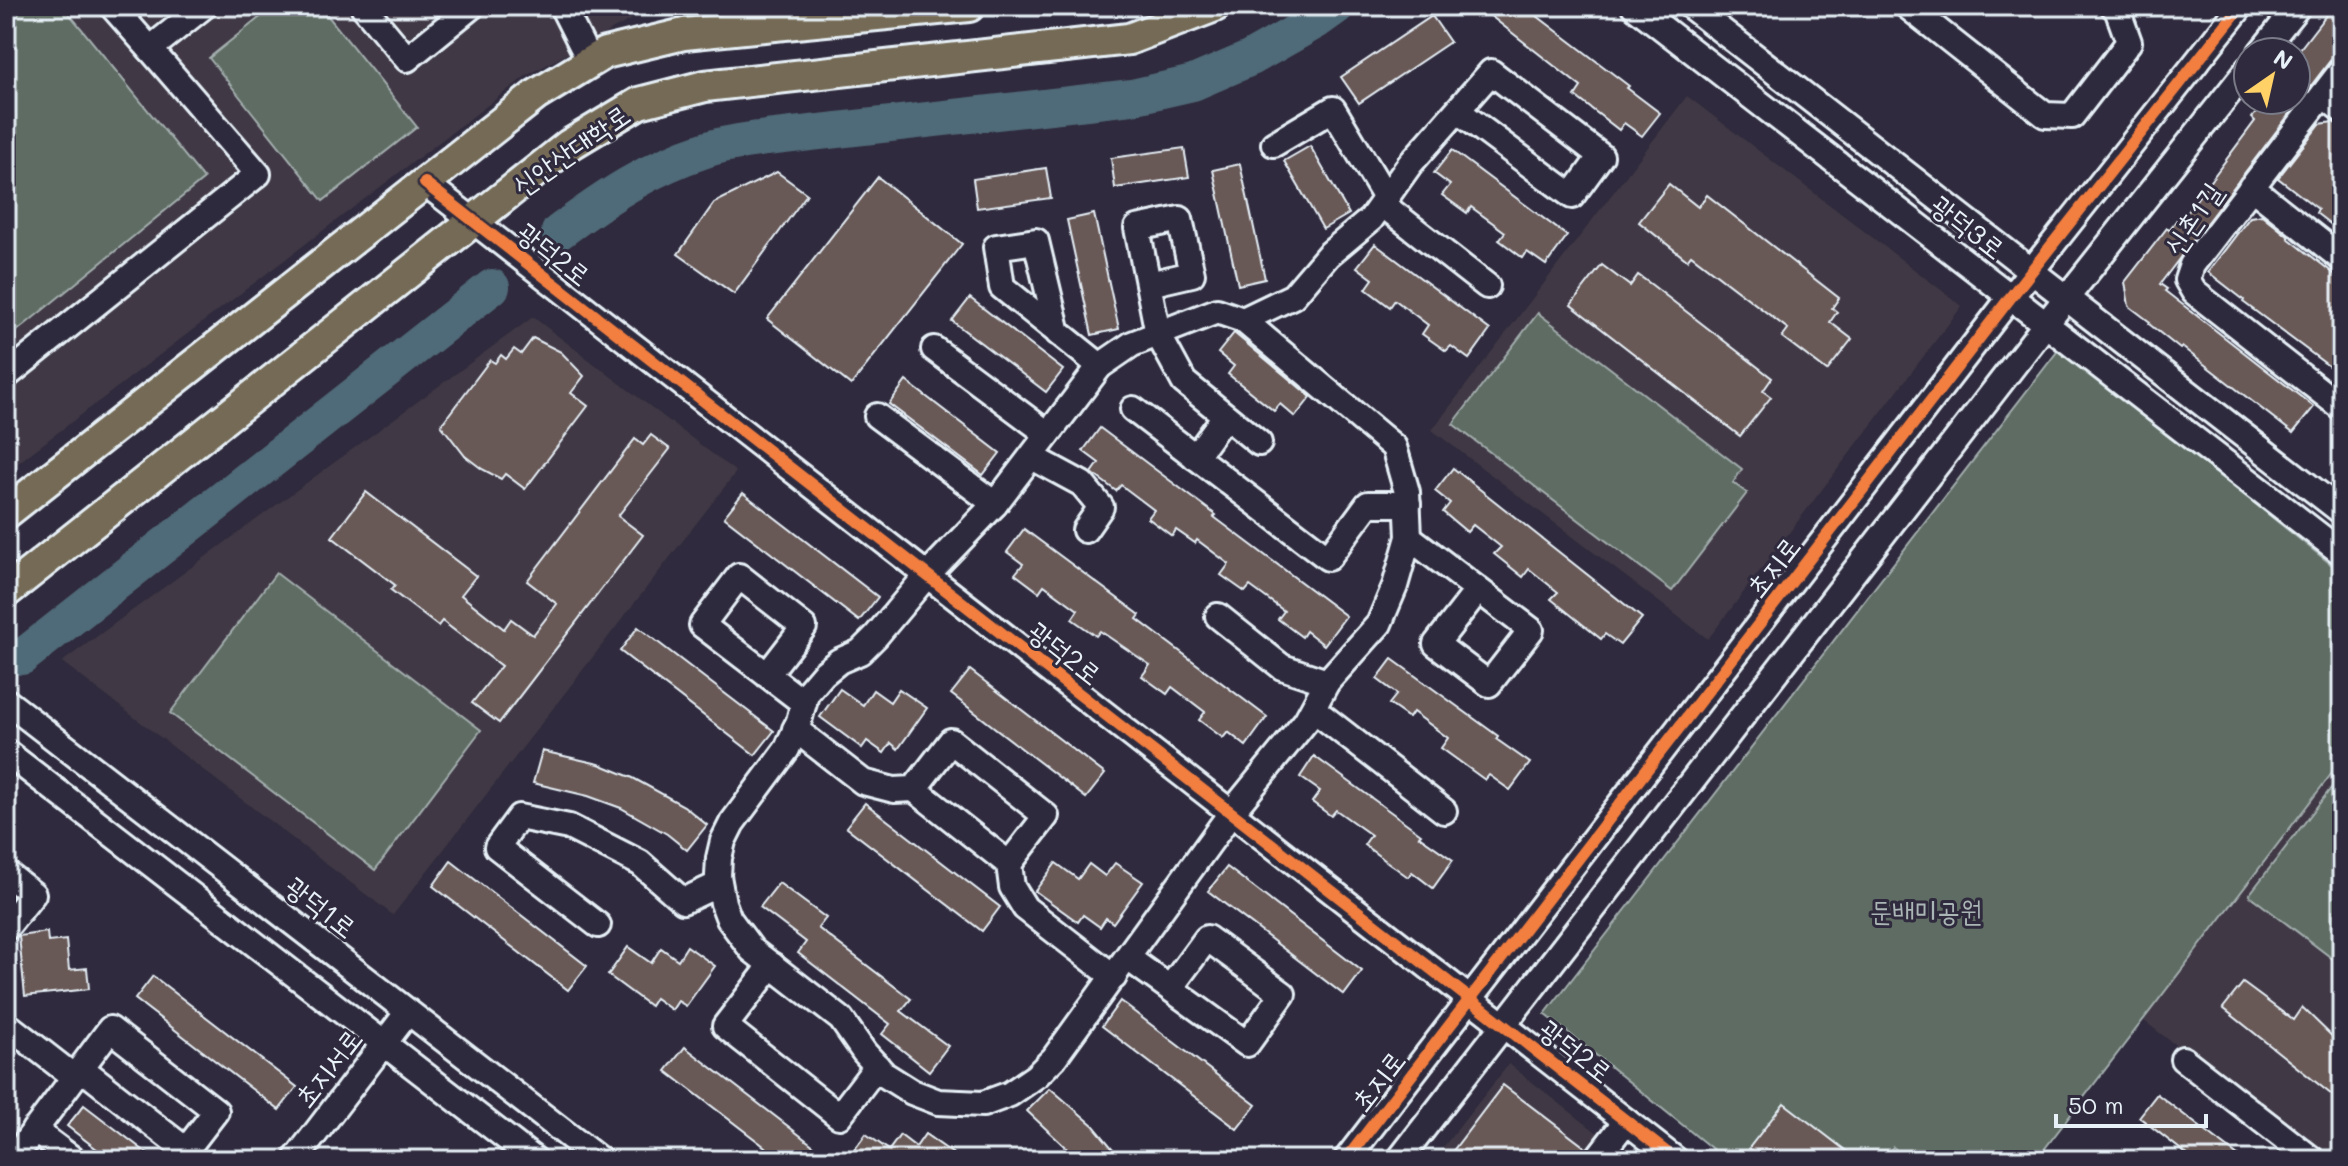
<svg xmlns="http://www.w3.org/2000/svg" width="2348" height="1166" font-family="Mali,'Poor Story',sans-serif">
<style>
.built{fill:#403844}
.green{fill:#5e6c63;stroke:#a3aeae;stroke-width:2}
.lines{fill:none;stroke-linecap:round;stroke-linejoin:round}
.river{stroke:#506a78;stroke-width:36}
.building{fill:#685856;stroke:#e8f1f8;stroke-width:2}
.minor-casing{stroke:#e8f1f8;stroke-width:30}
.major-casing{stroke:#e8f1f8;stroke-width:36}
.minor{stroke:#2f2a3d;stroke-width:24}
.major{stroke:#756a55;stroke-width:30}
.cycleway-casing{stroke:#2f2a3d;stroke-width:17}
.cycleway{stroke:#f27e40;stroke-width:12}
.labels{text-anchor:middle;stroke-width:6;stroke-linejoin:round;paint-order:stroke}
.street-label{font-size:28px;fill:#e8f1f8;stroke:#2f2a3d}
.park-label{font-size:28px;fill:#aab5b5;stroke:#2f2a3d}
</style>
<rect width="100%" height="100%" fill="#2f2a3d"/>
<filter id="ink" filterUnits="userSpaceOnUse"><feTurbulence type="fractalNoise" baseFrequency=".0125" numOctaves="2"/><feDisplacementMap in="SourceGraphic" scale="16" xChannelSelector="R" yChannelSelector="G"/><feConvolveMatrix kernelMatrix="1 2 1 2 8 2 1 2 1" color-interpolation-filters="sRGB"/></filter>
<g filter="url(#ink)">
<!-- built -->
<g class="built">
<path d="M 6,6 L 656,6 L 526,76 L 6,472 Z"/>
<path d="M 1687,96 L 1962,306 L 1708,639 L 1432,430 Z"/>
<path d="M 533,317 L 736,472 L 393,915 L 62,662 Z"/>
<path d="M 2342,760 L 2342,1160 L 2324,1160 L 2143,1020 Z"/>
<path d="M 1509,1064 L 1632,1160 L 1433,1160 Z"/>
</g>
<!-- green -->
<g class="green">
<path d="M 6,6 L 63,6 L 204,179 L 6,340 Z"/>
<path d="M 274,6 L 320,6 L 417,127 L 323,201 L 209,58 Z"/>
<path d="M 1538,313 L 1742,469 L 1733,483 L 1747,493 L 1672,591 L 1453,424 Z"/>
<path d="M 2060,348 L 2342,573 L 2342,760 L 2036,1160 L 1909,1160 L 1893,1147 L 1883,1160 L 1726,1160 L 1545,1014 Z"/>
<path d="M 276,573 L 481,730 L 375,870 L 170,713 Z"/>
<path d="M 2342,774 L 2342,966 L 2249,895 Z"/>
</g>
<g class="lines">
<!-- river -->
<g class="river">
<path d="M 559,232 C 606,197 649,168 705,150 C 724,143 746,141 766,138 L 1132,97 L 1193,83 L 1251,58 L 1316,21 L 1337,6"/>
<path d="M 22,657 L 492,287"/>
</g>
</g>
<!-- building -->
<g class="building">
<path d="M 1478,6 L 1524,6 L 1629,86 L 1627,88 L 1660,113 L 1642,136 L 1624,123 L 1619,130 L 1575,96 L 1581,87 Z"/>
<path d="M 2333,6 L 2342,6 L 2342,45 L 2160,284 L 2167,289 L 2165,291 L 2314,407 L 2293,433 L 2182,347 L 2180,349 L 2149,324 L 2150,322 L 2129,306 L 2125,282 L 2167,228 L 2169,230 L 2178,218 L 2181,220 L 2199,196 L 2255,121 L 2252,118 L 2266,100 L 2296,100 L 2296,54 Z"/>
<path d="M 1432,16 L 1450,42 L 1359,103 L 1341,77 Z"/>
<path d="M 2333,122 L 2342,128 L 2342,233 L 2316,213 L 2318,209 L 2278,178 L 2320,124 Z"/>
<path d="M 1310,146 L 1349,214 L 1323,229 L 1284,161 Z"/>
<path d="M 1184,148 L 1189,177 L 1115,188 L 1111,158 Z"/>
<path d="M 1452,150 L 1567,236 L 1546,265 L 1527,252 L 1523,258 L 1499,240 L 1505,232 L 1471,207 L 1467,213 L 1442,195 L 1450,185 L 1434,173 Z"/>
<path d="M 1240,164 L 1265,279 L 1238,285 L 1213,170 Z"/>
<path d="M 1046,168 L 1051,198 L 977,208 L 973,179 Z"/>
<path d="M 777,172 L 807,194 L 734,294 L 678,254 L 714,203 Z"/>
<path d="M 878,177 L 962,244 L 851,385 L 767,319 Z"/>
<path d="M 1669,184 L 1698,207 L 1707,195 L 1839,298 L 1832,308 L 1837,312 L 1830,322 L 1852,339 L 1827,371 L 1782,337 L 1788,329 L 1691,255 L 1687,260 L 1639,222 Z"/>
<path d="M 1094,214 L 1119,329 L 1092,335 L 1067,220 Z"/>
<path d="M 2262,215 L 2289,237 L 2288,238 L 2342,280 L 2342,376 L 2243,302 L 2244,300 L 2208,272 L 2250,217 Z"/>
<path d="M 1375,244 L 1490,330 L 1469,359 L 1451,346 L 1446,351 L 1422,334 L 1428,325 L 1395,300 L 1390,307 L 1366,289 L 1373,279 L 1357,267 Z"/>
<path d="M 1602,265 L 1630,286 L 1638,275 L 1652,285 L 1772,378 L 1763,391 L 1771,397 L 1740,436 L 1571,305 Z"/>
<path d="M 970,298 L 1063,370 L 1046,392 L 952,321 Z"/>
<path d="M 1234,333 L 1311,397 L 1295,417 L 1280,404 L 1274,411 L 1228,374 L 1234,366 L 1218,353 Z"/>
<path d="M 533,338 L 561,352 L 584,376 L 571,393 L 588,406 L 525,489 L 505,474 L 501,479 L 482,469 L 465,456 L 441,425 L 490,360 L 495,363 L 501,355 L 506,359 L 514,349 L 521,354 Z"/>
<path d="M 906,381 L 1000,453 L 983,475 L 889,404 Z"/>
<path d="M 1100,428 L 1216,515 L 1214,517 L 1346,616 L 1324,645 L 1306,631 L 1302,637 L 1278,619 L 1284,611 L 1250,586 L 1245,592 L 1221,575 L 1229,564 L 1197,540 L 1195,543 L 1176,530 L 1172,536 L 1148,518 L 1154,510 L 1121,485 L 1116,491 L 1092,473 L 1099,463 L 1083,451 Z"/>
<path d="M 651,435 L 670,449 L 618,516 L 643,535 L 499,723 L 472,703 L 501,666 L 442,621 L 438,626 L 391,590 L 395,585 L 332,537 L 366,492 L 476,576 L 461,595 L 504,629 L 511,619 L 533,635 L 557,604 L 527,581 L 635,439 L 643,445 Z"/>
<path d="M 1453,468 L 1642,618 L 1620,645 L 1605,634 L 1601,639 L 1551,599 L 1558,592 L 1529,569 L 1523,577 L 1494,554 L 1501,547 L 1473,525 L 1467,532 L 1443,512 L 1450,503 L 1435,491 Z"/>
<path d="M 743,493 L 878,597 L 859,621 L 724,517 Z"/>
<path d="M 1024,529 L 1140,615 L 1137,619 L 1267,717 L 1246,746 L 1228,732 L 1223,738 L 1199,720 L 1205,712 L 1172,687 L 1167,694 L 1142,676 L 1150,665 L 1100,631 L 1096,636 L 1072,619 L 1078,610 L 1044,585 L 1039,592 L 1015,574 L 1023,564 L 1007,552 Z"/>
<path d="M 638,627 L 774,731 L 755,755 L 620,651 Z"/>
<path d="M 1392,659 L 1498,736 L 1496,739 L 1530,763 L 1510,790 L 1489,775 L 1485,780 L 1441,748 L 1448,738 L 1413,712 L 1409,718 L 1389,704 L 1397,694 L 1377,679 Z"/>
<path d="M 970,670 L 1105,774 L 1086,798 L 951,694 Z"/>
<path d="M 840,689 L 863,705 L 873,690 L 890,702 L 899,689 L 927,708 L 898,749 L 891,743 L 884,753 L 867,741 L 862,748 L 820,717 Z"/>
<path d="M 542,751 L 599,764 L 633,778 L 684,806 L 707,825 L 687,850 L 667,834 L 621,808 L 588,796 L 533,783 Z"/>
<path d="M 1314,756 L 1421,834 L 1419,836 L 1453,860 L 1433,888 L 1412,872 L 1408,877 L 1364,845 L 1371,835 L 1336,810 L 1331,816 L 1312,802 L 1320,791 L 1300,777 Z"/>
<path d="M 865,803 L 1000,907 L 982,931 L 846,827 Z"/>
<path d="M 451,861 L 587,966 L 568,990 L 433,886 Z"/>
<path d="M 1056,863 L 1078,879 L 1089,864 L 1105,876 L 1115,863 L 1143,882 L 1113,923 L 1106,918 L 1100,927 L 1083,915 L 1078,922 L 1035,891 Z"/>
<path d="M 1227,867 L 1362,971 L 1344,995 L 1208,891 Z"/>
<path d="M 779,883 L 826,918 L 818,928 L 911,999 L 901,1011 L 948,1046 L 929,1071 L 882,1034 L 890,1024 L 798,953 L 806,942 L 760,907 Z"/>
<path d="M 47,932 L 48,942 L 66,940 L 69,970 L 87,968 L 89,989 L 25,996 L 19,936 Z"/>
<path d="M 687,946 L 715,966 L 686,1006 L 678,1001 L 672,1010 L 655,998 L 650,1006 L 608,975 L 628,947 L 651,963 L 661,948 L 678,960 Z"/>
<path d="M 153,976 L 297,1087 L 279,1110 L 135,999 Z"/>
<path d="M 2243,983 L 2293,1020 L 2302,1007 L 2342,1046 L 2342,1103 L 2223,1008 Z"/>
<path d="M 1120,1001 L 1256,1105 L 1237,1129 L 1102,1026 Z"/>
<path d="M 685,1047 L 832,1160 L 782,1160 L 666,1071 Z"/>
<path d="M 1503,1085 L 1586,1148 L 1577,1160 L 1446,1160 Z"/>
<path d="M 1050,1088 L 1094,1126 L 1122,1160 L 1079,1160 L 1027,1111 Z"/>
<path d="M 2157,1094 L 2243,1160 L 2194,1160 L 2139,1117 Z"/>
<path d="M 1784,1103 L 1858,1160 L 1764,1160 L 1749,1148 Z"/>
<path d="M 84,1105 L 156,1160 L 111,1160 L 67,1126 Z"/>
<path d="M 866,1134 L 889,1150 L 900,1135 L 916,1147 L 925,1134 L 962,1160 L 847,1160 Z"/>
</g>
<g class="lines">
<!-- minor casing -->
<g class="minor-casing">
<g id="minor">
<path d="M 112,6 L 150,49 L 204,6"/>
<path d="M 363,6 L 407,59 L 472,6"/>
<path d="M 562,6 L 590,62"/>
<path d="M 1634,6 L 2342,553"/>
<path d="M 1690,6 L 2342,512"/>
<path d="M 1907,6 L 2045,115 L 2072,116 L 2129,42 L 2117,9 L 2113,6"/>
<path d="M 2261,52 L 2298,6"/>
<path d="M 2342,70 L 2192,265 L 2187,280 L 2194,292 L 2342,408"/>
<path d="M 2323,95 L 2342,110"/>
<path d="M 1274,144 L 1333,109 L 1386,198"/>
<path d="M 425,183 L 1676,1160"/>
<path d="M 2251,187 L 2342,259"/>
<path d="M 1382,204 L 1487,286"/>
<path d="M 1149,284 L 1192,274 L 1180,219 L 1137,228 L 1158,334 L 1184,382 L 1259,443"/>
<path d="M 1217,311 L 1243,320 L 1394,447 L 1407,492 L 1409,537 L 1395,586 L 1379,624 L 1327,682 L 1306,721 L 1231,813 L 1054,1058 L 1036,1076 L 1010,1094 L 983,1104 L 938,1102 L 912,1092 L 885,1075 L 864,1052 L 841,1019 L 752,950 L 729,919 L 723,903 L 718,876 L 719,858 L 723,841 L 732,823 L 787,749 L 799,721 L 806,694 L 823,674 L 839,661 L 860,652 L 876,636 L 927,575 L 995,504 L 1100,366 L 1132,344 Z"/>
<path d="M 1243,320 L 1293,296 L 1328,255 L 1371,219 L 1410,164 L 1491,72 L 1601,156 L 1572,196 L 1458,111"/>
<path d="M 1058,333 L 1036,241 L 996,247 L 1002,287 L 1100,366"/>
<path d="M 934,349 L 1048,434"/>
<path d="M 6,376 L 258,174 L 150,49"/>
<path d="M 1133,409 L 1328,558 L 1368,504 L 1408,504"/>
<path d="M 877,416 L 995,504"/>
<path d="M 1032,457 L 1082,484 L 1101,507 L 1085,530"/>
<path d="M 1195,457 L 1225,416"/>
<path d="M 1409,537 L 1531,630 L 1489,684 L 1436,644 L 1478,590"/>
<path d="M 1218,616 L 1282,667 L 1327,682"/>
<path d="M 767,675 L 804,627 L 739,576 L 702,625 L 804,703"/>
<path d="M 6,701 L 600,1160"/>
<path d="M 1313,709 L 1444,811"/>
<path d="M 795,729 L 863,782 L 894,790 L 914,789 L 1009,864 L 1012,887 L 1025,908 L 1114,977"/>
<path d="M 6,752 L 535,1160"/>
<path d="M 914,789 L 951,741 L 1046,816 L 1009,864"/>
<path d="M 6,873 L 33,894 L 6,928"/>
<path d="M 598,925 L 497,847 L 519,817 L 569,827 L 640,863 L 683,901 L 719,884"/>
<path d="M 1128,958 L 1247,1044 L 1283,994 L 1207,938 L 1170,988"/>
<path d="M 772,965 L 725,1026 L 839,1116 L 877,1066"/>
<path d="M 6,1024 L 74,1077"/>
<path d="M 2183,1059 L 2313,1160"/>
<path d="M 34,1130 L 74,1160"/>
<path d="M 12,1160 C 45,1117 77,1073 110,1029 L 216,1111 L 186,1150 L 81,1068"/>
<path d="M 295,1160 L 408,1012"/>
<path d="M 1346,1160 L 2010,298 L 2241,6"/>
<path d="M 1399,1160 L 2045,325 L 2248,69"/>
<path d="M 1596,1160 L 1626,1121"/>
</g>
</g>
<!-- major casing -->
<g class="major-casing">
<g id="major">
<path d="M 6,513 L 536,95 L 605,53 L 684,34 L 969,6"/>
<path d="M 6,592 L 569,145 L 639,103 L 705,86 L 1129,39 L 1215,6"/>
</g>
</g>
<!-- minor -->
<use href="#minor" class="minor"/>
<!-- major -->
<use href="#major" class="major"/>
<!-- cycleway casing -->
<g class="cycleway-casing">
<g id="cycleway">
<path d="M 425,183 L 1676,1160"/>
<path d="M 1346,1160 L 2010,298 L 2241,6"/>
</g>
</g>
<!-- cycleway -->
<use href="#cycleway" class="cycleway"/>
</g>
</g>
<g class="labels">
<!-- street labels -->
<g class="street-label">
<text transform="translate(571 150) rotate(-35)" y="10">신안산대학로</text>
<text transform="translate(2193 219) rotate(-56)" y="10">신촌1길</text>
<text transform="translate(1968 227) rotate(38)" y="10">광덕3로</text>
<text transform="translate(554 254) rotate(38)" y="10">광덕2로</text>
<text transform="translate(1773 567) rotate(-52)" y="10">초지로</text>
<text transform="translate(1065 653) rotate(38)" y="10">광덕2로</text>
<text transform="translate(321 907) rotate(38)" y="10">광덕1로</text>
<text transform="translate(1576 1051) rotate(38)" y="10">광덕2로</text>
<text transform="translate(328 1068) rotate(-52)" y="10">초지서로</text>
<text transform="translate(1378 1081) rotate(-52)" y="10">초지로</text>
</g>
<!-- park labels -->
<g class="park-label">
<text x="1926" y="921">둔배미공원</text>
</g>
</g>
<!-- margin -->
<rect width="2348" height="1166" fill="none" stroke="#2f2a3d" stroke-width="32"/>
<rect x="16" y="16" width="2316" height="1134" fill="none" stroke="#e8f1f8" stroke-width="3" filter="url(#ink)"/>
<!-- north arrow -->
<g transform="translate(2272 76) rotate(34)"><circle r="38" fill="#2f2a3d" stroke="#797a88" stroke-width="2"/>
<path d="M0-6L14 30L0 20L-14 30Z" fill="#ffd166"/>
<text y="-12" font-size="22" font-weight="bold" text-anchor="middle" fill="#e8f1f8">N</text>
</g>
<!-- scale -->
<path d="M2056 1114v12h150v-12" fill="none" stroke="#e8f1f8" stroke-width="4"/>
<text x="2068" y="1114" font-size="24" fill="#e8f1f8" stroke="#2f2a3d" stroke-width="6" paint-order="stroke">50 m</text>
</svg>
